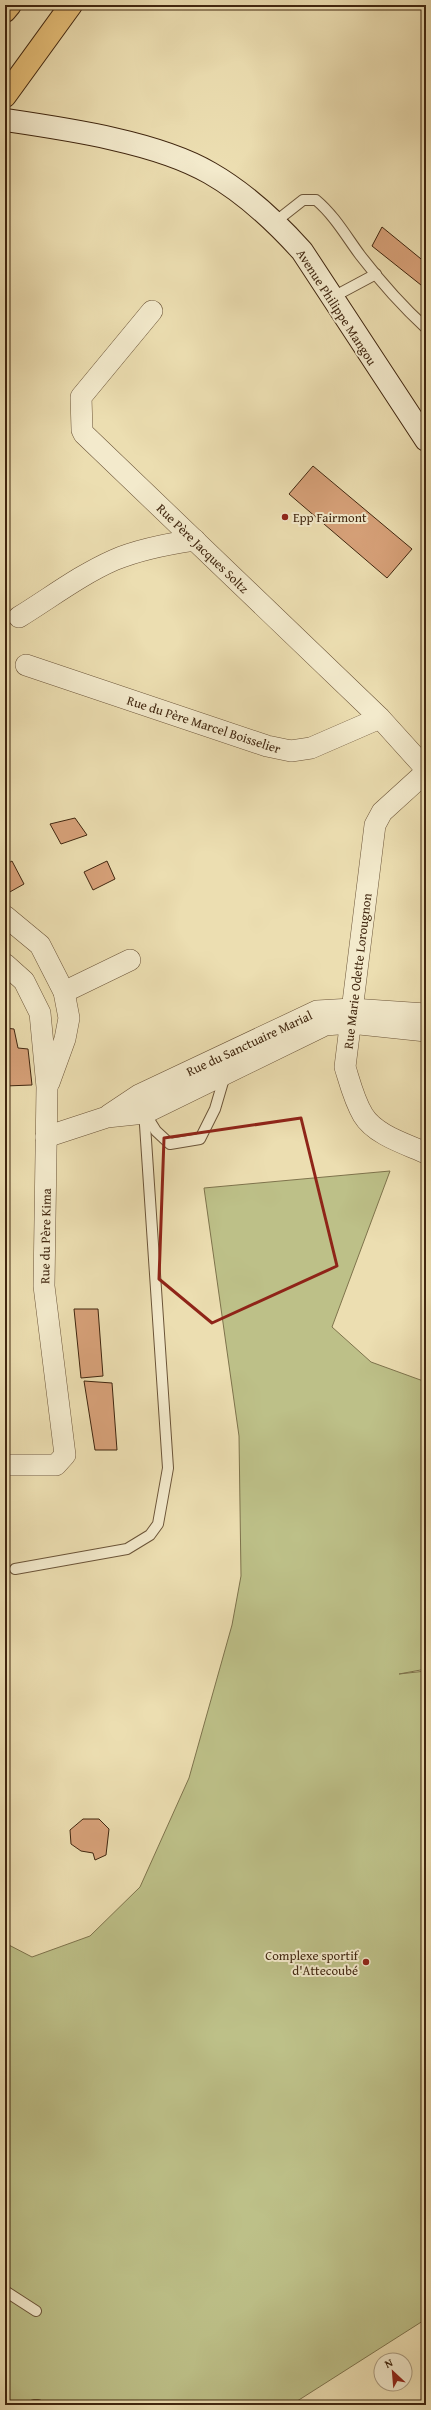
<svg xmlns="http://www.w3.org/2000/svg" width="431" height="2410" font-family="'Gentium Book Plus',serif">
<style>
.green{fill:#bdc088;stroke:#7e734c}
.building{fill:#d7a179;stroke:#40260f}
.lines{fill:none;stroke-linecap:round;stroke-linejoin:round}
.lane-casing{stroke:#6b5438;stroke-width:12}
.street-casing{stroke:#6b5438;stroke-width:22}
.secondary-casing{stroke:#40260f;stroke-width:24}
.highway-casing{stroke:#40260f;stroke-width:24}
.lane{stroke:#f3eacc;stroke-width:10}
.street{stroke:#f3eacc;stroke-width:21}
.secondary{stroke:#f3eacc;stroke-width:22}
.highway{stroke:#e6bf78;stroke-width:22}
.marked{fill:none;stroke:#8f2418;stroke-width:3;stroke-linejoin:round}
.poi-dot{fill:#8f2418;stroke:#f3eacc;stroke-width:1.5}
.labels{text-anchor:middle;stroke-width:4;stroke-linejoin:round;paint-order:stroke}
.street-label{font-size:13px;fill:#40260f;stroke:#f3eacc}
.poi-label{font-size:13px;fill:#40260f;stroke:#f3eacc;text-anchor:start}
</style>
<rect width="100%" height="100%" fill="#ecdeb1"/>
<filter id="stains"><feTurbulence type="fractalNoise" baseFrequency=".005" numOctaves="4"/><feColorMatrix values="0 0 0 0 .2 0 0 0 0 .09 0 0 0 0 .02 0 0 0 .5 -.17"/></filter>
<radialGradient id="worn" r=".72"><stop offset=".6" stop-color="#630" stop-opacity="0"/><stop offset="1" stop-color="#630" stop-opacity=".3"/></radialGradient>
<!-- green -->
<path class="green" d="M 390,1171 L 332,1327 L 371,1362 L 426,1382 L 426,1669 L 399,1674 L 426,1671 L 426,2319 L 291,2405 L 7,2405 L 5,2398 L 5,1943 L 32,1957 L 90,1936 L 140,1887 L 189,1778 L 232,1625 L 241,1576 L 239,1436 L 204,1188 Z"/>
<!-- building -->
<g class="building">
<path d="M 382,227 L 426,263 L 426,289 L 372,246 Z"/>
<path d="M 313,466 L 412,549 L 387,578 L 289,494 Z"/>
<path d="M 75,818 L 87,835 L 61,844 L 50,824 Z"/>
<path d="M 12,861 L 24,884 L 8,893 L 5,887 L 5,865 Z"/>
<path d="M 107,861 L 115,879 L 93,890 L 84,872 Z"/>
<path d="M 5,1028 L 14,1029 L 18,1048 L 28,1049 L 32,1085 L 5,1086 Z"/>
<path d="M 74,1309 L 98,1309 L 103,1376 L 81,1378 Z"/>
<path d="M 84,1381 L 112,1383 L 117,1450 L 95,1450 Z"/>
<path d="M 83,1819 L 99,1819 L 109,1829 L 106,1855 L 95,1860 L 93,1853 L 81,1851 L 71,1844 L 70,1830 Z"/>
</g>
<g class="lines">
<!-- lane casing -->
<g class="lane-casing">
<g id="lane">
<path d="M 275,222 L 303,200 L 316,200 C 334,215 346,236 360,255 C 380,281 402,306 426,328"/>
<path d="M 333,297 L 376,274"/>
<path d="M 146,1115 L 156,1131 L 170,1144 L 200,1139 L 215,1109 L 225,1075"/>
<path d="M 15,1569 L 127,1549 L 150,1535 L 158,1524 L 168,1468 L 144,1110"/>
<path d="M 5,2291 L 36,2311"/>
<path d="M 34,2405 L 38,2405"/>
</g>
</g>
<!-- street casing -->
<g class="street-casing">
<g id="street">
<path d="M 152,311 L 81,397 L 82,430 L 84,434 L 380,718 L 426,769"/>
<path d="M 19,617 C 50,598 80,575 114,560 C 140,549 167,544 195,540"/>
<path d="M 26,665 L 267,746 L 291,751 L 311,748 L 380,718"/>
<path d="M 426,772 L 382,812 L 375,825 L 345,1067 C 350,1083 354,1100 363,1115 C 375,1135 406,1144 426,1153"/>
<path d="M 5,916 L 40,945 L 64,992 L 69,1018 L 65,1039 L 49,1083"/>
<path d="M 5,964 L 24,981 L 40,1013 L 47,1087 L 44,1286 L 65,1455 L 56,1465 L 5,1465"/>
<path d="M 64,992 L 130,960"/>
<path d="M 109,1115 L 139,1095 L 317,1011 L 352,1009 L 426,1014"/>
<path d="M 46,1137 L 107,1117 L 145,1113 L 325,1025 L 350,1023 L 426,1031"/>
</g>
</g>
<!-- secondary casing -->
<g class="secondary-casing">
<path id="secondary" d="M 5,120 C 66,129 157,142 210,173 C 245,193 275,221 302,251 L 426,440"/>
</g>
<!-- highway casing -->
<g class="highway-casing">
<g id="highway">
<path d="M 5,11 L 10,5"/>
<path d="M 5,96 L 71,5"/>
</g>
</g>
<!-- lane -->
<use href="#lane" class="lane"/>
<!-- street -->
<use href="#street" class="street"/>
<!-- secondary -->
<use href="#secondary" class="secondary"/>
<!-- highway -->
<use href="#highway" class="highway"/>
</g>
<!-- marked area -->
<path class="marked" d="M 301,1118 L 337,1266 L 212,1323 L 159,1279 L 164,1138 Z"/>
<!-- markers -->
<g class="poi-dot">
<circle cx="285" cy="517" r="4"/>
<circle cx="366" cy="1962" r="4"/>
</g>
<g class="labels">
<!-- street labels -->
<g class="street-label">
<text transform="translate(337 307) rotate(57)" y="5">Avenue Philippe Mangou</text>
<text transform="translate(203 548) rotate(44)" y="5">Rue Père Jacques Soltz</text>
<text transform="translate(204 724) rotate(18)" y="5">Rue du Père Marcel Boisselier</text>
<text transform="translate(357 971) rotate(-83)" y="5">Rue Marie Odette Lorougnon</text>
<text transform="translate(249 1043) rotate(-25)" y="5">Rue du Sanctuaire Marial</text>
<text transform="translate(45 1236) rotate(-89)" y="5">Rue du Père Kima</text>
</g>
<!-- poi labels -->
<g class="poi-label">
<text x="293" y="522">Epp Fairmont</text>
<text x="358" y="1960" text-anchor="end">Complexe sportif<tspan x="358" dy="15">d'Attecoubé</tspan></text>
</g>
</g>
<!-- margin -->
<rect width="431" height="2410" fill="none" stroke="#ecdeb1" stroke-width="20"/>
<rect x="6" y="6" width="419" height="2398" fill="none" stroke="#40260f" stroke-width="2"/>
<rect x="10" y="10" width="411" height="2390" fill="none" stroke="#40260f"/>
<!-- north arrow -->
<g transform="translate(393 2372) rotate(334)"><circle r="19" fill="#f3eacc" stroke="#ab9c80"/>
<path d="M0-3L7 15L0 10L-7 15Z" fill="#8f2418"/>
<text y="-6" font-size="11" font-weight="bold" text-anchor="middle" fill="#40260f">N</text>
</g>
<rect width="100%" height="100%" filter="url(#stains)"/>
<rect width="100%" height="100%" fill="url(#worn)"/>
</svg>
